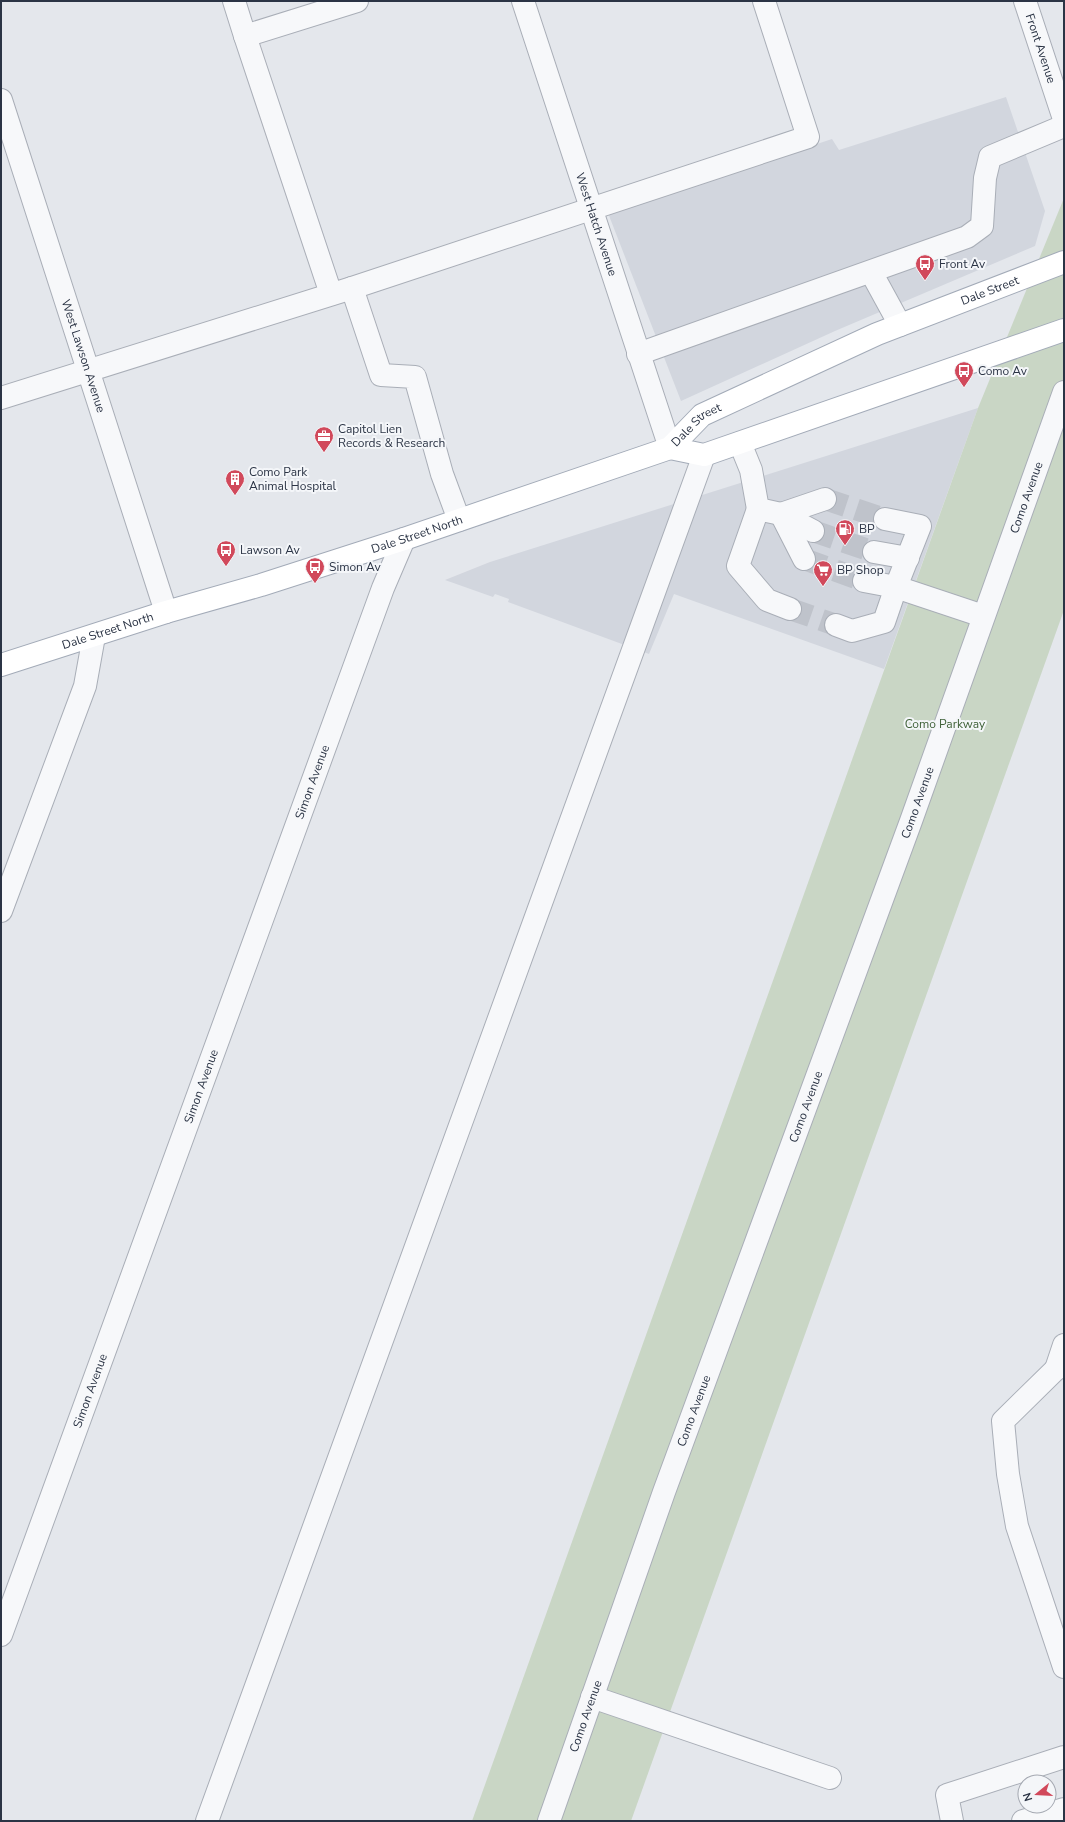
<svg xmlns="http://www.w3.org/2000/svg" width="1065" height="1822" font-family="'Nunito Sans',sans-serif">
<style>
.built{fill:#d2d6de}
.green{fill:#c9d6c5}
.lines{fill:none;stroke-linecap:round;stroke-linejoin:round}
.minor-tunnel{stroke:#bfc3cb;stroke-width:22;stroke-dasharray:22 11;stroke-linecap:butt}
.minor-casing{stroke:#a9aeb7;stroke-width:24}
.major-casing{stroke:#a3abb8;stroke-width:24}
.minor{stroke:#f7f8fa;stroke-width:22}
.major{stroke:#fff;stroke-width:22}
.labels{text-anchor:middle;stroke-width:4;stroke-linejoin:round;paint-order:stroke}
.street-label{font-size:12px;fill:#2b3445;stroke:#f4f6f9}
.poi-label{font-size:12px;fill:#2b3445;stroke:#f4f6f9;text-anchor:start}
.park-label{font-size:12px;fill:#3f6138;stroke:#f4f6f9}
</style>
<rect width="100%" height="100%" fill="#e4e7ec"/>
<!-- built -->
<g class="built">
<path d="M 1006,97 L 1045,211 L 1035,246 L 835,331 L 681,401 L 608,213 L 832,139 L 839,150 Z"/>
<path d="M 978,408 L 884,669 L 674,594 L 649,654 L 508,602 L 509,599 L 495,594 L 493,597 L 445,580 L 490,562 Z"/>
</g>
<!-- green -->
<path class="green" d="M 1064,198 L 1064,610 L 631,1821 L 472,1821 L 978,408 Z"/>
<g class="lines">
<!-- minor-tunnel -->
<g class="minor-tunnel">
<path d="M 825,499 L 885,519"/>
<path d="M 813,531 L 874,552"/>
<path d="M 804,559 L 864,581"/>
<path d="M 790,609 L 836,625"/>
</g>
<!-- minor casing -->
<g class="minor-casing">
<g id="minor">
<path d="M 234,1 L 245,36 L 357,1"/>
<path id="s1" d="M 523,1 L 670,448"/>
<path id="s2" d="M 1025,1 L 1064,119"/>
<path d="M 245,36 L 331,294"/>
<path id="s3" d="M 1,100 L 166,612"/>
<path d="M 871,272 L 900,325"/>
<path d="M 352,288 L 381,375 L 415,377 L 442,474 L 459,520"/>
<path d="M 638,354 L 967,237 L 982,226 L 985,178 L 990,157 L 1064,126"/>
<path d="M 1,398 L 352,288 L 808,137 L 764,1"/>
<path d="M 740,443 L 751,470 L 758,509 L 781,514 L 813,531"/>
<path d="M 758,509 L 738,566 L 767,600 L 790,609"/>
<path d="M 885,519 L 920,526 L 896,587 L 983,616"/>
<path d="M 874,552 L 908,558"/>
<path d="M 804,559 L 781,514 L 825,499"/>
<path d="M 836,625 L 852,631 L 884,622 L 896,587 L 864,581"/>
<path d="M 1,911 L 85,686 L 94,636"/>
<path d="M 1064,1366 L 1056,1369 L 1003,1421 L 1008,1474 L 1017,1526 L 1064,1667"/>
<path d="M 1056,1369 L 1064,1345"/>
<path id="s4" d="M 1,1635 L 383,588 L 404,539"/>
<path d="M 592,1697 L 830,1778"/>
<path d="M 207,1821 L 704,455"/>
<path id="s5" d="M 549,1821 L 664,1492 L 911,821 L 1064,392"/>
<path d="M 952,1821 L 947,1795 L 1064,1757"/>
<path d="M 1023,1821 L 1064,1809"/>
</g>
</g>
<!-- major casing -->
<g class="major-casing">
<g id="major">
<path d="M 670,448 L 704,455 L 1064,330"/>
<path id="s6" d="M 1,665 L 166,612 L 261,585 L 404,539 L 670,448 L 702,415 L 877,334 L 1064,262"/>
</g>
</g>
<!-- minor -->
<use href="#minor" class="minor"/>
<!-- major -->
<use href="#major" class="major"/>
</g>
<!-- icons -->
<defs>
<g id="bus-pin" transform="scale(1)"><path d="M0 17L-7.5 6A9.5 9.5 0 1 1 7.5 6Z" fill="#d1495b" stroke="#f4f6f9"/><path d="M-5-6H5V4H4V6H2V4H-2V6H-4V4H-5ZM-3.5-4V0h7V-4ZM-3.5 1.2v1.5H-2V1.2ZM2 1.2v1.5H3.5V1.2Z" fill="#fff"/></g>
<g id="office-pin" transform="scale(1)"><path d="M0 17L-7.5 6A9.5 9.5 0 1 1 7.5 6Z" fill="#d1495b" stroke="#f4f6f9"/><path d="M-6-3h4V-5.5h4V-3h4V5H-6ZM-1-4.5V-3h2v-1.5ZM-6 0V1H6V0Z" fill="#fff"/></g>
<g id="building-pin" transform="scale(1)"><path d="M0 17L-7.5 6A9.5 9.5 0 1 1 7.5 6Z" fill="#d1495b" stroke="#f4f6f9"/><path d="M-4-6H4V6H1V3H-1V6H-4ZM-2.5-4.3h1.7v1.8h-1.7ZM.8-4.3h1.7v1.8H.8ZM-2.5-1h1.7V.8h-1.7ZM.8-1h1.7V.8H.8Z" fill="#fff"/></g>
<g id="fuel-pin" transform="scale(1)"><path d="M0 17L-7.5 6A9.5 9.5 0 1 1 7.5 6Z" fill="#d1495b" stroke="#f4f6f9"/><path d="M-5.5-6h7V0h2V4h1.3V-2.5L3-4.5l.8-.8L6-3V5H2.5V1h-1V6h-7ZM-4.2-4.7v3.2H.2V-4.7Z" fill="#fff"/></g>
<g id="supermarket-pin" transform="scale(1)"><path d="M0 17L-7.5 6A9.5 9.5 0 1 1 7.5 6Z" fill="#d1495b" stroke="#f4f6f9"/><path d="M-6-5.5h2.5l.6 2H6L4.5 2H-2.5L-4.4-4H-6ZM-1.5 3.2a1.3 1.3 0 1 0 .1 0ZM3 3.2a1.3 1.3 0 1 0 .1 0Z" fill="#fff"/></g>
</defs>
<g fill-rule="evenodd">
<use href="#bus-pin" x="925" y="264"/>
<use href="#bus-pin" x="964" y="371"/>
<use href="#office-pin" x="324" y="436"/>
<use href="#building-pin" x="235" y="479"/>
<use href="#fuel-pin" x="845" y="529"/>
<use href="#bus-pin" x="226" y="550"/>
<use href="#bus-pin" x="315" y="567"/>
<use href="#supermarket-pin" x="823" y="570"/>
</g>
<g class="labels">
<!-- street labels -->
<g class="street-label">
<text dy="4" stroke="none"><textPath href="#s2" startOffset="50">Front Avenue</textPath></text>
<text dy="4" stroke="none"><textPath href="#s1" startOffset="235">West Hatch Avenue</textPath></text>
<text dy="4" stroke="none"><textPath href="#s6" startOffset="1063">Dale Street</textPath></text>
<text dy="4" stroke="none"><textPath href="#s3" startOffset="269">West Lawson Avenue</textPath></text>
<text dy="4" stroke="none"><textPath href="#s6" startOffset="739">Dale Street</textPath></text>
<text dy="4" stroke="none"><textPath href="#s5" startOffset="1407">Como Avenue</textPath></text>
<text dy="4" stroke="none"><textPath href="#s6" startOffset="436">Dale Street North</textPath></text>
<text dy="4" stroke="none"><textPath href="#s6" startOffset="112">Dale Street North</textPath></text>
<text dy="4" stroke="none"><textPath href="#s4" startOffset="908">Simon Avenue</textPath></text>
<text dy="4" stroke="none"><textPath href="#s5" startOffset="1083">Como Avenue</textPath></text>
<text dy="4" stroke="none"><textPath href="#s4" startOffset="584">Simon Avenue</textPath></text>
<text dy="4" stroke="none"><textPath href="#s5" startOffset="759">Como Avenue</textPath></text>
<text dy="4" stroke="none"><textPath href="#s4" startOffset="260">Simon Avenue</textPath></text>
<text dy="4" stroke="none"><textPath href="#s5" startOffset="435">Como Avenue</textPath></text>
<text dy="4" stroke="none"><textPath href="#s5" startOffset="111">Como Avenue</textPath></text>
</g>
<!-- poi labels -->
<g class="poi-label">
<text x="939" y="268">Front Av</text>
<text x="978" y="375">Como Av</text>
<text x="338" y="433">Capitol Lien<tspan x="338" dy="14">Records &amp; Research</tspan></text>
<text x="249" y="476">Como Park<tspan x="249" dy="14">Animal Hospital</tspan></text>
<text x="859" y="533">BP</text>
<text x="240" y="554">Lawson Av</text>
<text x="329" y="571">Simon Av</text>
<text x="837" y="574">BP Shop</text>
</g>
<!-- park labels -->
<g class="park-label">
<text x="945" y="728">Como Parkway</text>
</g>
</g>
<!-- border -->
<rect width="1065" height="1822" fill="none" stroke="#2b3445" stroke-width="4"/>
<!-- north arrow -->
<g transform="translate(1037 1794) rotate(252)"><circle r="19" fill="#f4f6f9" stroke="#a4a8b1"/>
<path d="M0-3L7 15L0 10L-7 15Z" fill="#d1495b"/>
<text y="-6" font-size="11" font-weight="bold" text-anchor="middle" fill="#2b3445">N</text>
</g>
</svg>
